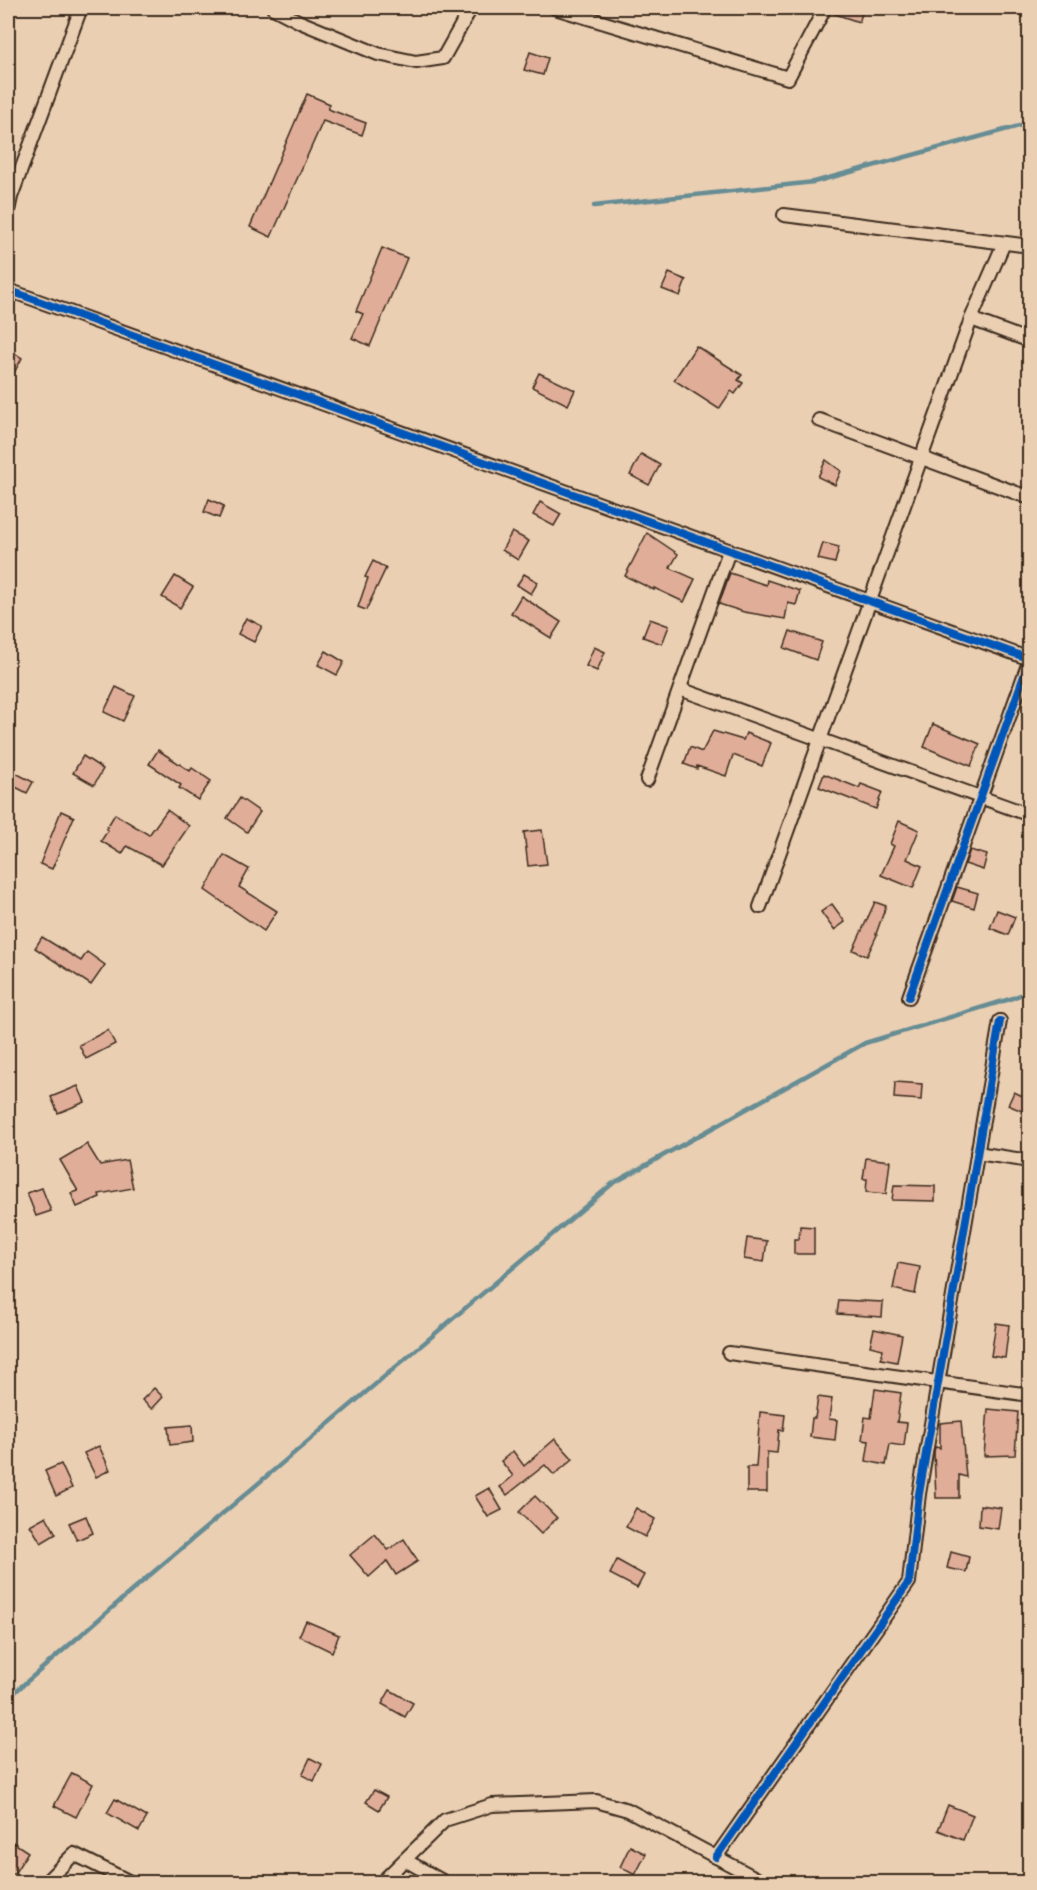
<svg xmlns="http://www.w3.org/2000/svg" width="1037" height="1890" font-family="Dekko,sans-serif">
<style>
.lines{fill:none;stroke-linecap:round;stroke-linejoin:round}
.stream{stroke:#668c94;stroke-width:4.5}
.building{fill:#e0ad98;stroke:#3b2a1e;stroke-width:1.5}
.street-casing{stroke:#3b2a1e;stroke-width:16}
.street{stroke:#ebcfb2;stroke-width:12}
.cycleway-casing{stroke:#ebcfb2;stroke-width:11}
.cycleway{stroke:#0057b8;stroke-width:8}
</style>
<rect width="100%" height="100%" fill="#ebcfb2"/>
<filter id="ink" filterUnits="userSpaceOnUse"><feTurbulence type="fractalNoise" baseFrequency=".0167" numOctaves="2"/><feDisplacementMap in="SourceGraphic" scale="12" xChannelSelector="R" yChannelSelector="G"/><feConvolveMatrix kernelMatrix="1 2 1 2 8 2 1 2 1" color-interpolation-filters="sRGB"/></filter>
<g filter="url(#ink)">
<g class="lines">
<!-- stream -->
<g class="stream">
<path d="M 594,206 L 814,182 L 1030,123"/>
<path d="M 8,1698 L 150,1575 L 612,1184 L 865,1043 L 1010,999 L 1030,991"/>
</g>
</g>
<!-- building -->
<g class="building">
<path d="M 833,8 L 864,8 L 859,22 L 832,13 Z"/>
<path d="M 530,52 L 548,58 L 543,75 L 524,70 Z"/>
<path d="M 307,94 L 330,104 L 328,109 L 366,123 L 362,135 L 323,121 L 271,237 L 250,227 Z"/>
<path d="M 382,248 L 407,258 L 370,346 L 352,338 L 363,314 L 356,311 Z"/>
<path d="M 669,273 L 686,280 L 680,296 L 662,289 Z"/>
<path d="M 696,346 L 742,375 L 738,380 L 743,383 L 735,394 L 731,391 L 719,409 L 674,380 Z"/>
<path d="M 8,349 L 22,358 L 8,384 Z"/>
<path d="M 539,373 L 575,390 L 568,405 L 532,387 Z"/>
<path d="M 641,454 L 660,465 L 649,485 L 630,475 Z"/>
<path d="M 826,460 L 841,471 L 835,485 L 818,477 Z"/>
<path d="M 209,499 L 224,506 L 219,518 L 204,512 Z"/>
<path d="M 540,502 L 561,514 L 554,526 L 533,515 Z"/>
<path d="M 512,532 L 529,541 L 518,560 L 502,550 Z"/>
<path d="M 647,533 L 678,554 L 670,568 L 695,579 L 684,602 L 654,588 L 654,590 L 625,576 Z"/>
<path d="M 823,543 L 839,547 L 835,563 L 818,559 Z"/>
<path d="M 373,561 L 386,568 L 366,610 L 358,607 L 368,578 L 365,577 Z"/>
<path d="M 730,573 L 766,585 L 767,580 L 800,591 L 796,605 L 788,603 L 785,619 L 744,612 L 719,604 Z"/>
<path d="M 524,574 L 538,582 L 531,594 L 517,585 Z"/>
<path d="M 175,576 L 193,587 L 180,608 L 162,597 Z"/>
<path d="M 521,596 L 561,622 L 551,638 L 511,613 Z"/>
<path d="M 246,618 L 262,626 L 254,642 L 238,634 Z"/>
<path d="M 650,619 L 669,626 L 662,644 L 643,637 Z"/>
<path d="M 790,631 L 822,642 L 816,660 L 784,648 Z"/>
<path d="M 594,647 L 605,652 L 597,671 L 586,666 Z"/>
<path d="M 326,651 L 344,662 L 337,675 L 318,665 Z"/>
<path d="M 116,687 L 135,696 L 123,721 L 104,712 Z"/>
<path d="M 933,724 L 980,744 L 971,766 L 924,747 Z"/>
<path d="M 713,731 L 743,740 L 746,733 L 771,743 L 762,766 L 733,755 L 726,776 L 697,766 L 697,769 L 684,764 L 690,747 L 702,752 Z"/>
<path d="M 158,750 L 190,771 L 192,768 L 211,781 L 198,800 L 179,788 L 181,785 L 149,764 Z"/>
<path d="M 83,756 L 103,769 L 94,785 L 73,773 Z"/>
<path d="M 8,769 L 33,782 L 27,793 L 8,783 Z"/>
<path d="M 824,774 L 859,788 L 861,784 L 882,792 L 876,809 L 819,787 Z"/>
<path d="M 240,798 L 260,812 L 247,832 L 227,818 Z"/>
<path d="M 167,810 L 189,826 L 162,865 L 127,846 L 122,854 L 101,841 L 108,830 L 106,829 L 115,814 L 149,835 Z"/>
<path d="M 61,811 L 74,817 L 52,869 L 40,864 Z"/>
<path d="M 899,821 L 919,830 L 907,859 L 922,866 L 913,888 L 881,875 L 894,846 L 890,844 Z"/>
<path d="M 542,830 L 547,864 L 528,866 L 524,832 Z"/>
<path d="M 970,850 L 987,855 L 983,870 L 965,864 Z"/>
<path d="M 224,855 L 249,869 L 239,887 L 277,911 L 264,931 L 205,890 Z"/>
<path d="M 957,887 L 978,893 L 974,908 L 952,901 Z"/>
<path d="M 875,902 L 886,906 L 876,934 L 877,935 L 867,956 L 853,950 Z"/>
<path d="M 832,904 L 845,922 L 834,930 L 821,912 Z"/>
<path d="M 997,910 L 1015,917 L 1008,935 L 990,928 Z"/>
<path d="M 42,937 L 81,961 L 87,952 L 105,965 L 91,985 L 35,948 Z"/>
<path d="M 108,1030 L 115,1044 L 86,1059 L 79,1045 Z"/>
<path d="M 895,1082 L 922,1084 L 921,1100 L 894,1098 Z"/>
<path d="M 78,1086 L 85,1102 L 58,1113 L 51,1097 Z"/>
<path d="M 1014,1092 L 1029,1099 L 1029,1114 L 1008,1105 Z"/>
<path d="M 87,1144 L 100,1165 L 127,1160 L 133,1188 L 99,1194 L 100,1197 L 77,1207 L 71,1193 L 78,1191 L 60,1160 Z"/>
<path d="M 866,1158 L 890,1161 L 886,1194 L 866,1192 L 867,1179 L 863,1179 Z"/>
<path d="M 894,1185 L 935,1186 L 935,1201 L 892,1200 Z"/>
<path d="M 42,1188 L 51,1211 L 36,1216 L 27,1193 Z"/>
<path d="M 800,1226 L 814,1227 L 814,1254 L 794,1254 L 794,1239 L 799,1239 Z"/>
<path d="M 747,1238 L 767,1241 L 764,1262 L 744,1259 Z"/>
<path d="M 898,1263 L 920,1267 L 915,1294 L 893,1289 Z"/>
<path d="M 839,1300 L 883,1302 L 882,1317 L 837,1314 Z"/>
<path d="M 996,1323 L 1009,1325 L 1005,1358 L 991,1356 Z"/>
<path d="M 874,1329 L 902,1335 L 897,1362 L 881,1359 L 883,1349 L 870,1346 Z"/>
<path d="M 154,1388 L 163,1397 L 152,1409 L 142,1400 Z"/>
<path d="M 875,1389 L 901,1393 L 897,1422 L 907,1423 L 904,1446 L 890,1444 L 886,1465 L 866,1461 L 869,1441 L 862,1440 L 865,1417 L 871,1418 Z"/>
<path d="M 818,1397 L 832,1399 L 829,1419 L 837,1420 L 835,1440 L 810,1437 L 812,1418 L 815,1418 Z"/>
<path d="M 988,1409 L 1018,1412 L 1015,1455 L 984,1456 Z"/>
<path d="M 760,1412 L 785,1415 L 783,1431 L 779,1430 L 777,1453 L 767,1452 L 767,1492 L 747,1492 L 747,1467 L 756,1467 Z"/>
<path d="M 961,1421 L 966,1477 L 959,1475 L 959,1498 L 936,1498 L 934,1452 L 935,1447 L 940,1448 L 940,1423 Z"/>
<path d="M 192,1425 L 193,1442 L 170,1445 L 168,1427 Z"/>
<path d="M 555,1439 L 573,1459 L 554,1475 L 545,1465 L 507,1495 L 500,1487 L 513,1476 L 501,1461 L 513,1451 L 524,1466 Z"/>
<path d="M 99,1446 L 110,1470 L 96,1477 L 84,1453 Z"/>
<path d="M 61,1464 L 72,1488 L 56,1496 L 45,1471 Z"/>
<path d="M 489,1488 L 502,1510 L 488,1517 L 475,1496 Z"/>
<path d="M 535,1496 L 557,1518 L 541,1534 L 519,1512 Z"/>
<path d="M 980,1505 L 1001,1508 L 998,1529 L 979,1526 Z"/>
<path d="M 636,1508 L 655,1519 L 645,1537 L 626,1527 Z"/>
<path d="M 46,1516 L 56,1534 L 41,1543 L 30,1525 Z"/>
<path d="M 86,1516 L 93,1533 L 77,1540 L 69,1523 Z"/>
<path d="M 375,1534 L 388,1550 L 404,1539 L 418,1561 L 396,1575 L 387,1561 L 369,1577 L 350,1555 Z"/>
<path d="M 951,1552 L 969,1557 L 966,1572 L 947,1568 Z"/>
<path d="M 617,1560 L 644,1575 L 637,1588 L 610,1574 Z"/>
<path d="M 306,1621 L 339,1635 L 332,1652 L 299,1636 Z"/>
<path d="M 390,1690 L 413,1703 L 405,1717 L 382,1704 Z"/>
<path d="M 310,1758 L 322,1764 L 314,1781 L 302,1775 Z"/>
<path d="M 72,1773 L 93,1784 L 76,1817 L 54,1806 Z"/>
<path d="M 374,1790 L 387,1797 L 379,1810 L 366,1802 Z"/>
<path d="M 115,1799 L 147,1817 L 139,1831 L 107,1813 Z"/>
<path d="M 948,1805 L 973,1815 L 963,1840 L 938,1830 Z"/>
<path d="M 8,1839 L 28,1852 L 9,1882 L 8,1882 Z"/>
<path d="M 630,1846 L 646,1854 L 635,1875 L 620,1867 Z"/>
</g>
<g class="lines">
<!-- street casing -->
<g class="street-casing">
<g id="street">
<path d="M 273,8 L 300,22 L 378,54 L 416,62 L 443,58 L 471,8"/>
<path d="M 555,8 L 788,78 L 825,8"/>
<path d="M 8,211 L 11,197 L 81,8"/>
<path d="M 784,215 L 1030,246"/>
<path d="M 8,290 L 1030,659 L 909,997"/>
<path d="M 971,319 L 1030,341"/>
<path d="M 819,420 L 1030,498"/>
<path d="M 680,689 L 1030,815"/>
<path d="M 647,780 L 729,551"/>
<path d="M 760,907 L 971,319 L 1004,243"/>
<path d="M 977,1153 L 1030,1161"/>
<path d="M 729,1353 L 1030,1395"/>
<path d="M 716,1857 L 909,1582 L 919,1494 L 1000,1021"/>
<path d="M 405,1860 L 444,1882"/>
<path d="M 46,1882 L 74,1854 L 130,1882"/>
<path d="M 382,1882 L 445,1820 L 492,1805 L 596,1801 L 628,1810 L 763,1882"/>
</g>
</g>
<!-- street -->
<use href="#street" class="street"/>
<!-- cycleway casing -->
<g class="cycleway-casing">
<g id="cycleway">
<path d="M 8,290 L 1030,659 L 909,997"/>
<path d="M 716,1857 L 909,1582 L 919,1494 L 1000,1021"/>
</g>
</g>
<!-- cycleway -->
<use href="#cycleway" class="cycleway"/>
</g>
</g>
<!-- margin -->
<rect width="1037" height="1890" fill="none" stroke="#ebcfb2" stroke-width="30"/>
<rect x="15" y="15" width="1007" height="1860" fill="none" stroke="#3b2a1e" stroke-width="2" filter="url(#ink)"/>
</svg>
